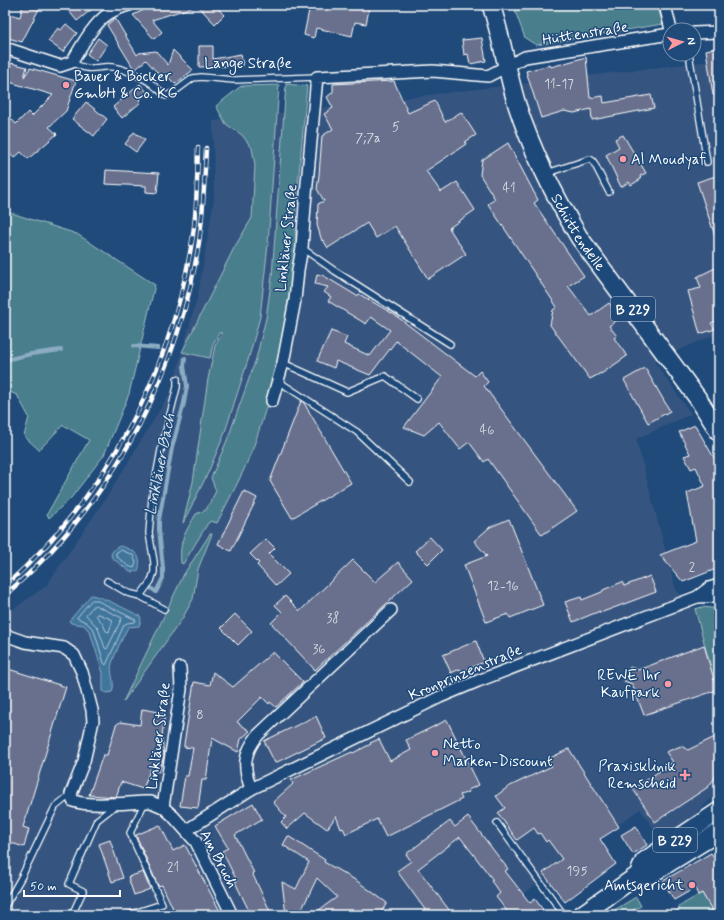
<svg xmlns="http://www.w3.org/2000/svg" width="724" height="920" font-family="Mynerve,sans-serif">
<style>
.built{fill:#355580}
.green{fill:#487e8c;stroke:#a4bec6}
.water{fill:#3f759c;stroke:#8cacc4}
.lines{fill:none;stroke-linecap:round;stroke-linejoin:round}
.shore{stroke:#b2c8d7;stroke-width:1}
.stream{stroke:#8cacc4;stroke-width:4}
.building{fill:#686f8d;stroke:#fff}
.service-casing{stroke:#fff;stroke-width:8}
.minor-casing{stroke:#fff;stroke-width:14}
.primary-casing{stroke:#fff;stroke-width:20}
.service{stroke:#1f4a7a;stroke-width:5.5}
.minor{stroke:#1f4a7a;stroke-width:11}
.primary{stroke:#1f4a7a;stroke-width:17}
.rail-casing{stroke:#fff;stroke-width:4.5}
.rail{stroke:#1f4a7a;stroke-width:3;stroke-dasharray:9;stroke-linecap:butt}
.poi-dot{fill:#ff9aa2;stroke:#1f4a7a;stroke-width:1.5}
.labels{text-anchor:middle;stroke-width:3;stroke-linejoin:round;paint-order:stroke}
.number-label{font-size:13px;fill:#d9dbe2}
.shield{fill:#1f4a7a;stroke:#bcc9d7;stroke-width:1}
.shield-label{font-size:14px;font-weight:bold;fill:#fff}
.street-label{font-size:15px;fill:#fff;stroke:#1f4a7a}
.poi-label{font-size:15px;fill:#fff;stroke:#1f4a7a;text-anchor:start}
.water-label{font-size:16px;font-style:italic;fill:#d9e3eb;stroke:#1f4a7a}
</style>
<rect width="100%" height="100%" fill="#1f4a7a"/>
<filter id="ink" filterUnits="userSpaceOnUse"><feTurbulence type="fractalNoise" baseFrequency=".025" numOctaves="2"/><feDisplacementMap in="SourceGraphic" scale="8" xChannelSelector="R" yChannelSelector="G"/><feConvolveMatrix kernelMatrix="1 2 1 2 8 2 1 2 1" color-interpolation-filters="sRGB"/></filter>
<g filter="url(#ink)">
<!-- built -->
<path class="built" d="M 719,60 L 719,333 L 654,361 L 691,414 L 636,439 L 676,590 L 694,609 L 719,697 L 719,791 L 664,844 L 640,809 L 494,915 L 5,915 L 5,615 L 46,586 L 110,492 L 171,391 L 198,295 L 214,199 L 213,121 Z"/>
<!-- green -->
<g class="green">
<path d="M 546,5 L 657,5 L 663,24 L 536,45 L 525,38 L 515,11 Z"/>
<path d="M 286,84 L 307,86 L 294,228 C 300,245 293,271 290,288 C 282,343 271,399 252,451 C 242,476 229,499 217,523 L 211,521 L 208,523 L 183,564 L 181,563 C 179,540 185,533 196,514 L 206,510 L 216,491 L 211,478 L 228,438 L 256,359 L 266,318 L 272,276 Z"/>
<path d="M 279,85 L 268,244 L 260,317 L 249,357 L 224,435 L 207,475 L 183,523 L 193,482 L 208,379 L 215,346 L 222,333 L 219,333 L 213,344 L 210,358 L 182,352 L 234,248 L 252,218 L 255,165 L 252,148 L 242,135 L 226,124 L 216,106 L 241,86 Z"/>
<path d="M 5,211 L 77,234 L 155,285 L 129,394 L 104,455 L 71,498 L 49,518 L 47,514 L 89,440 L 63,425 L 39,450 L 24,436 L 29,417 L 17,395 L 5,390 Z"/>
<path d="M 210,534 L 212,534 L 198,569 L 193,599 L 182,619 L 123,702 L 184,574 Z"/>
<path d="M 702,607 L 719,609 L 719,698 L 695,609 Z"/>
<path d="M 702,893 L 715,915 L 673,915 L 672,913 L 680,909 L 678,907 Z"/>
<path d="M 636,897 L 641,906 L 633,910 L 635,915 L 606,915 Z"/>
</g>
<!-- water -->
<g class="water">
<path d="M 121,546 C 135,551 143,555 138,571 L 131,572 L 112,558 L 111,554 C 113,550 116,547 121,546 Z"/>
<path d="M 91,595 C 104,597 127,610 140,616 L 141,620 L 139,626 L 128,627 C 122,639 116,651 112,663 C 109,673 116,683 112,692 L 106,693 L 103,691 L 103,673 L 90,632 L 84,625 L 71,623 L 69,621 Z"/>
</g>
<g class="lines">
<!-- shore -->
<g class="shore">
<path d="M 121,550 L 133,555 L 136,563 L 134,568 L 128,566 L 116,556 L 116,553 Z"/>
<path d="M 92,600 L 96,600 L 136,620 L 135,622 L 127,623 L 124,625 L 106,665 L 104,663 L 94,630 L 86,622 L 77,618 Z"/>
<path d="M 95,605 L 122,618 L 107,649 L 105,648 L 98,628 L 86,615 Z"/>
<path d="M 97,614 L 99,614 L 113,620 L 109,632 L 106,631 L 103,624 L 97,617 Z"/>
</g>
<!-- stream -->
<g class="stream">
<path d="M 134,346 L 158,348"/>
<path d="M 5,360 L 31,354 L 61,350"/>
<path d="M 151,588 L 156,592 L 163,578 L 163,568 L 159,530 L 159,520 L 172,448 L 184,403 L 187,386 L 184,366 L 185,358"/>
</g>
</g>
<!-- building -->
<g class="building">
<path d="M 23,5 L 41,5 L 22,42 L 5,37 L 5,30 L 10,14 L 20,17 Z"/>
<path d="M 64,5 L 97,5 L 77,21 Z"/>
<path d="M 155,5 L 192,5 L 193,7 L 152,20 L 162,32 L 154,39 L 133,15 Z"/>
<path d="M 197,5 L 215,5 L 224,15 L 215,24 Z"/>
<path d="M 310,5 L 370,5 L 366,24 L 355,22 L 352,36 L 316,28 L 314,38 L 304,35 Z"/>
<path d="M 115,18 L 137,55 L 139,53 L 156,51 L 168,65 L 173,50 L 193,70 L 175,84 L 169,78 L 165,81 L 146,60 L 135,70 L 134,69 L 107,25 Z"/>
<path d="M 66,24 L 77,33 L 63,52 L 48,41 L 58,28 L 61,30 Z"/>
<path d="M 98,38 L 107,45 L 96,61 L 87,54 Z"/>
<path d="M 482,38 L 486,61 L 470,64 L 468,54 L 464,55 L 462,40 Z"/>
<path d="M 199,46 L 213,46 L 213,59 L 241,54 L 243,66 L 199,67 Z"/>
<path d="M 719,47 L 719,95 L 713,95 L 706,50 Z"/>
<path d="M 586,57 L 590,98 L 603,96 L 604,103 L 651,95 L 654,108 L 592,120 L 591,109 L 574,113 L 564,111 L 541,118 L 526,71 L 550,65 L 551,67 Z"/>
<path d="M 11,63 L 27,67 L 24,77 L 30,68 L 76,81 L 66,111 L 49,127 L 57,134 L 28,159 L 21,152 L 14,158 L 5,148 L 5,112 L 16,124 L 28,112 L 32,116 L 53,95 L 6,81 Z"/>
<path d="M 394,81 L 408,113 L 435,101 L 445,122 L 461,112 L 476,135 L 465,142 L 466,144 L 426,171 L 441,192 L 457,182 L 475,210 L 449,228 L 466,254 L 428,279 L 395,226 L 376,238 L 367,223 L 328,248 L 323,240 L 322,241 L 317,225 L 318,204 L 324,201 L 317,189 L 319,175 L 322,136 L 333,129 L 324,114 L 333,108 L 327,97 L 333,92 L 333,84 Z"/>
<path d="M 140,84 L 148,93 L 139,100 L 141,102 L 122,118 L 113,107 Z"/>
<path d="M 86,102 L 107,119 L 94,136 L 72,119 Z"/>
<path d="M 134,132 L 145,140 L 136,152 L 125,144 Z"/>
<path d="M 623,135 L 646,173 L 640,176 L 641,179 L 631,185 L 629,182 L 621,187 L 606,155 L 619,147 L 615,139 Z"/>
<path d="M 508,143 L 538,200 L 534,203 L 584,276 L 568,286 L 591,316 L 609,303 L 620,318 L 609,326 L 617,336 L 614,338 L 627,356 L 601,374 L 601,373 L 590,379 L 550,325 L 553,310 L 557,307 L 488,204 L 495,199 L 480,175 L 482,160 Z"/>
<path d="M 106,170 L 159,173 L 157,193 L 146,192 L 146,186 L 105,184 Z"/>
<path d="M 719,175 L 719,242 L 717,242 L 697,182 Z"/>
<path d="M 719,266 L 719,320 L 711,323 L 715,329 L 700,334 L 688,291 L 701,288 L 697,277 Z"/>
<path d="M 317,274 L 324,276 L 357,296 L 359,294 L 395,315 L 475,376 L 480,371 L 488,382 L 484,386 L 577,511 L 542,535 L 488,459 L 484,462 L 469,442 L 460,449 L 439,422 L 424,435 L 404,427 L 442,377 L 396,341 L 370,375 L 336,361 L 334,368 L 317,361 L 331,331 L 347,337 L 344,344 L 370,356 L 390,330 L 371,317 L 366,324 L 328,301 L 331,297 L 324,292 L 328,287 L 315,284 Z"/>
<path d="M 645,368 L 670,411 L 648,423 L 624,380 Z"/>
<path d="M 301,401 L 304,403 L 351,483 L 292,518 L 270,481 Z"/>
<path d="M 695,425 L 717,463 L 715,464 L 719,483 L 719,566 L 715,567 L 716,569 L 683,582 L 660,555 L 696,541 L 687,493 L 705,486 L 696,467 L 691,469 L 684,456 L 690,454 L 679,432 Z"/>
<path d="M 244,491 L 257,498 L 231,551 L 218,544 Z"/>
<path d="M 509,519 L 543,605 L 510,618 L 508,614 L 486,622 L 464,565 L 487,556 L 474,541 L 490,527 Z"/>
<path d="M 430,537 L 442,550 L 428,564 L 415,551 Z"/>
<path d="M 266,539 L 275,548 L 269,554 L 289,574 L 276,586 L 257,565 L 259,563 L 250,554 Z"/>
<path d="M 353,560 L 375,582 L 398,562 L 413,579 L 315,670 L 271,623 L 282,612 L 275,605 L 285,596 L 300,611 Z"/>
<path d="M 650,576 L 656,592 L 600,613 L 600,611 L 573,622 L 565,602 L 581,597 L 582,600 L 602,592 L 603,590 L 622,582 L 624,586 Z"/>
<path d="M 235,614 L 252,631 L 238,645 L 221,628 Z"/>
<path d="M 476,641 L 484,662 L 461,672 L 460,669 L 451,673 L 443,655 Z"/>
<path d="M 704,645 L 717,690 L 644,715 L 632,684 L 624,681 L 630,667 L 638,670 Z"/>
<path d="M 273,652 L 303,682 L 276,707 L 270,702 L 269,704 L 262,697 L 237,722 L 250,731 L 241,739 L 238,752 L 212,738 L 206,780 L 202,780 L 198,808 L 180,806 L 185,776 L 188,776 L 193,748 L 184,747 L 184,744 L 194,682 L 210,685 L 213,672 L 233,687 Z"/>
<path d="M 5,668 L 66,687 L 23,827 L 29,829 L 24,847 L 5,841 Z"/>
<path d="M 142,709 L 165,713 L 162,736 L 164,756 L 159,772 L 150,770 L 143,789 L 121,782 L 116,797 L 89,795 L 103,755 L 107,755 L 116,725 L 120,722 L 140,725 Z"/>
<path d="M 316,716 L 326,738 L 275,763 L 264,741 Z"/>
<path d="M 447,720 L 479,785 L 468,790 L 469,792 L 460,795 L 462,799 L 386,837 L 377,819 L 346,834 L 343,828 L 341,829 L 336,816 L 327,829 L 305,813 L 287,829 L 281,822 L 286,817 L 273,802 L 293,784 L 291,780 L 352,752 L 353,753 L 371,744 L 370,743 L 379,739 L 390,761 L 411,750 L 406,740 Z"/>
<path d="M 719,735 L 719,768 L 714,779 L 708,787 L 655,822 L 633,789 L 673,762 L 666,752 L 681,746 L 688,750 Z"/>
<path d="M 569,749 L 619,827 L 600,839 L 616,864 L 565,902 L 543,873 L 562,859 L 548,840 L 546,842 L 540,833 L 538,834 L 534,828 L 517,840 L 498,813 L 505,808 L 496,796 L 508,787 L 552,766 L 548,759 Z"/>
<path d="M 253,803 L 262,819 L 235,835 L 254,873 L 252,873 L 272,915 L 251,915 L 235,882 L 237,881 L 222,851 L 228,848 L 215,826 Z"/>
<path d="M 468,817 L 508,869 L 505,871 L 530,903 L 535,899 L 547,915 L 510,915 L 496,897 L 500,893 L 491,881 L 493,880 L 460,837 L 418,869 L 453,915 L 429,915 L 397,871 L 411,861 L 406,854 L 450,821 L 455,827 Z"/>
<path d="M 160,825 L 173,851 L 185,845 L 222,915 L 176,915 L 162,885 L 158,886 L 136,835 Z"/>
<path d="M 636,826 L 647,845 L 633,854 L 621,835 Z"/>
<path d="M 288,836 L 325,860 L 324,862 L 357,881 L 387,903 L 379,915 L 312,915 L 337,897 L 317,878 L 299,915 L 286,915 L 282,882 L 296,889 L 309,862 L 283,845 Z"/>
<path d="M 110,840 L 123,878 L 112,882 L 99,844 Z"/>
<path d="M 711,853 L 719,865 L 719,915 L 715,915 L 702,893 L 698,895 L 695,888 L 674,900 L 663,881 Z"/>
<path d="M 143,872 L 150,889 L 134,895 L 128,877 Z"/>
</g>
<g class="lines">
<!-- service casing -->
<g class="service-casing">
<g id="service">
<path d="M 689,54 L 707,162"/>
<path d="M 72,62 C 92,75 100,63 117,68 C 127,70 144,78 152,84 C 157,88 161,92 166,96 L 174,92 L 193,78 L 201,77 L 234,80 L 317,77"/>
<path d="M 547,173 L 590,159 L 593,161 L 609,192"/>
<path d="M 302,248 L 335,271 L 450,344"/>
<path d="M 283,363 L 347,392 L 385,376 L 417,399"/>
<path d="M 278,381 L 357,432 L 410,482"/>
<path d="M 107,581 L 128,593 L 140,596 L 164,609"/>
<path d="M 140,596 L 151,581 L 154,572 L 154,562 L 149,533 L 152,498 L 161,450 L 177,387 L 177,379"/>
<path d="M 497,823 L 564,915"/>
<path d="M 5,906 L 22,876 L 55,807 L 71,794"/>
<path d="M 72,915 L 83,891 L 69,884 L 97,820 L 116,805"/>
<path d="M 128,915 L 162,904 L 130,833 L 145,802"/>
</g>
</g>
<!-- minor casing -->
<g class="minor-casing">
<g id="minor">
<path d="M 665,5 L 671,30"/>
<path d="M 694,33 L 719,32"/>
<path d="M 5,48 L 60,66 L 72,62 C 81,47 93,24 108,14 C 114,10 122,7 129,5"/>
<path d="M 272,401 L 283,363 L 295,300 L 298,270 L 302,248 L 305,205 L 317,77 L 433,71 L 488,76 L 525,57 L 670,34"/>
<path d="M 697,597 L 719,596"/>
<path d="M 5,633 L 8,636 L 25,642 L 64,648 L 74,655 L 82,672 L 92,710 L 93,721 L 84,761 L 71,794 L 73,801 C 91,807 125,803 145,802 L 151,802 L 163,807 L 173,816 L 196,842 L 232,915"/>
<path d="M 251,789 C 243,767 243,754 258,735 L 391,610"/>
<path d="M 163,807 L 181,689 L 180,668"/>
<path d="M 187,830 L 251,789 L 440,697 L 478,681 L 697,597 L 709,588 L 719,585"/>
</g>
</g>
<!-- primary casing -->
<g class="primary-casing">
<g id="primary">
<path id="s1" d="M 491,5 C 502,38 507,72 517,105 C 532,151 554,195 579,237 L 699,400 L 719,432"/>
<path d="M 638,875 L 644,861 L 719,811"/>
<path d="M 581,915 L 638,875 L 651,874 L 719,832"/>
</g>
</g>
<!-- service -->
<use href="#service" class="service"/>
<!-- minor -->
<use href="#minor" class="minor"/>
<!-- primary -->
<use href="#primary" class="primary"/>
<!-- rail casing -->
<g class="rail-casing">
<g id="rail">
<path d="M 5,586 C 104,498 169,377 191,247 C 197,214 197,180 198,147"/>
<path d="M 5,595 C 104,511 170,392 195,265 C 203,227 204,187 206,148"/>
</g>
</g>
<!-- rail -->
<use href="#rail" class="rail"/>
</g>
</g>
<!-- markers -->
<g class="poi-dot">
<circle cx="66" cy="85" r="4"/>
<circle cx="623" cy="159" r="4"/>
<circle cx="668" cy="684" r="4"/>
<circle cx="435" cy="753" r="4"/>
<path d="M683 769h4v4h4v4h-4v4h-4v-4h-4v-4h4z"/>
<circle cx="692" cy="885" r="4"/>
</g>
<g class="labels">
<!-- number labels -->
<g class="number-label">
<text x="559" y="88">11-17</text>
<text x="396" y="131">5</text>
<text x="368" y="142">7;7a</text>
<text x="509" y="192">41</text>
<text x="487" y="434">46</text>
<text x="692" y="571">2</text>
<text x="503" y="590">12-16</text>
<text x="333" y="622">38</text>
<text x="319" y="653">36</text>
<text x="200" y="719">8</text>
<text x="173" y="871">21</text>
<text x="577" y="875">195</text>
</g>
<!-- shield labels -->
<g class="shield">
<rect x="611" y="297" width="44" height="24" rx="3"/>
<rect x="653" y="828" width="44" height="24" rx="3"/>
</g>
<g class="shield-label">
<text x="633" y="314">B 229</text>
<text x="675" y="845">B 229</text>
</g>
<!-- street labels -->
<g class="street-label">
<text transform="translate(585 33) rotate(-9)" y="5">Hüttenstraße</text>
<text x="248" y="68">Lange Straße</text>
<text dy="5" stroke="none"><textPath href="#s1" startOffset="245">Schüttendelle</textPath></text>
<text transform="translate(286 238) rotate(-84)" y="5">Linkläuer Straße</text>
<text transform="translate(465 672) rotate(-23)" y="5">Kronprinzenstraße</text>
<text transform="translate(158 736) rotate(-83)" y="5">Linkläuer Straße</text>
<text transform="translate(219 859) rotate(62)" y="5">Am Bruch</text>
</g>
<!-- poi labels -->
<g class="poi-label">
<text x="74" y="81">Bauer &amp; Böcker<tspan x="74" dy="17">GmbH &amp; Co. KG</tspan></text>
<text x="631" y="164">Al Moudyaf</text>
<text x="660" y="680" text-anchor="end">REWE Ihr<tspan x="660" dy="17">Kaufpark</tspan></text>
<text x="443" y="749">Netto<tspan x="443" dy="17">Marken-Discount</tspan></text>
<text x="676" y="771" text-anchor="end">Praxisklinik<tspan x="676" dy="17">Remscheid</tspan></text>
<text x="684" y="890" text-anchor="end">Amtsgericht</text>
</g>
<!-- water labels -->
<g class="water-label">
<text transform="translate(159 464) rotate(-79)" y="6">Linkläuer Bach</text>
</g>
</g>
<!-- margin -->
<rect width="724" height="920" fill="none" stroke="#1f4a7a" stroke-width="20"/>
<rect x="10" y="10" width="704" height="900" fill="none" stroke="#fff" stroke-width="1.5" filter="url(#ink)"/>
<!-- north arrow -->
<g transform="translate(682 42) rotate(84)"><circle r="19" fill="#1f4a7a" stroke="#7992af"/>
<path d="M0-3L7 15L0 10L-7 15Z" fill="#ff9aa2"/>
<text y="-6" font-size="11" font-weight="bold" text-anchor="middle" fill="#ffffff">N</text>
</g>
<!-- scale -->
<path d="M24 890v6h96v-6" fill="none" stroke="#ffffff" stroke-width="2"/>
<text x="30" y="890" font-size="12" fill="#ffffff" stroke="#1f4a7a" stroke-width="3" paint-order="stroke">50 m</text>
</svg>
